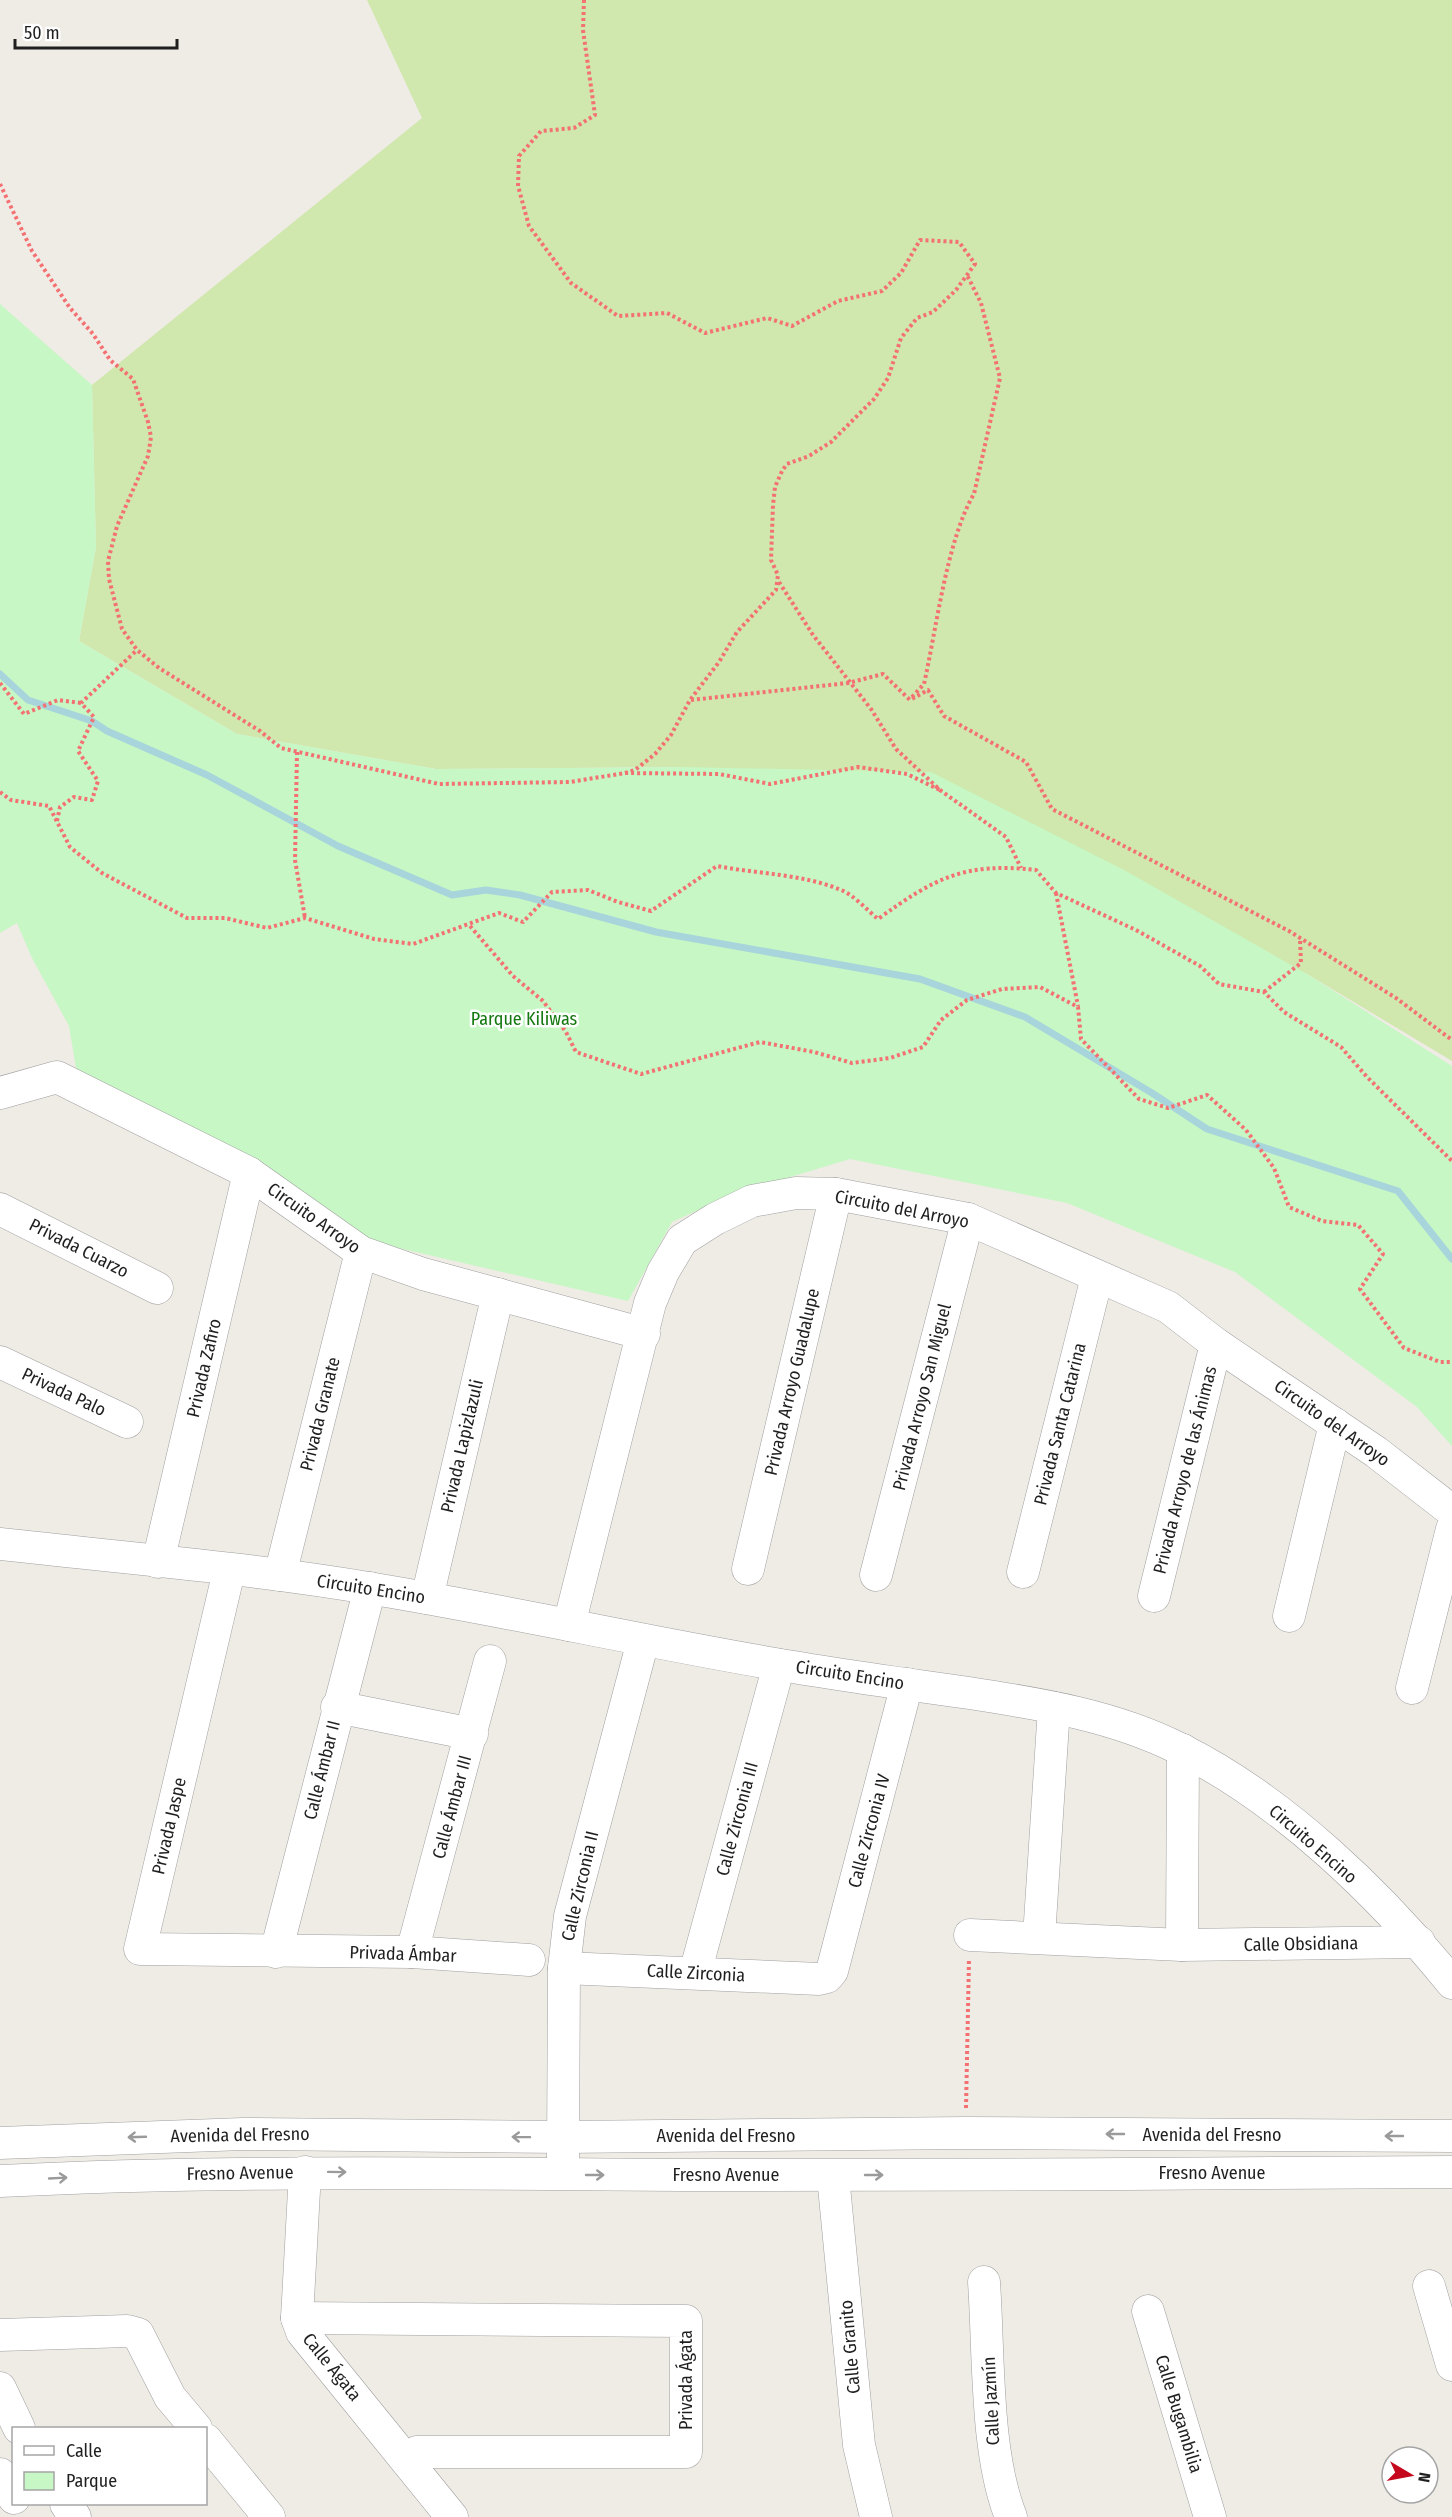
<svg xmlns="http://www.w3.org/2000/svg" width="1452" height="2517" font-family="'Fira Sans Condensed',sans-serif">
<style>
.grass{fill:#d0e7ad}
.park{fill:#c6f7c4}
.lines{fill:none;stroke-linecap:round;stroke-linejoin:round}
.stream{stroke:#a7d5db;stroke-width:7}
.minor-casing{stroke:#a0a0a0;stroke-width:33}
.path{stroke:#f47173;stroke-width:4;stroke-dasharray:3 3;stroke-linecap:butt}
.minor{stroke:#fff;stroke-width:32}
.oneway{stroke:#9a9a9a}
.labels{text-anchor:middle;stroke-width:5;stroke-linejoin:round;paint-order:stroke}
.park-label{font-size:18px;fill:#147910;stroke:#fff}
.street-label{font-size:18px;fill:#1f1f1f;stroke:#fff}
</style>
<rect width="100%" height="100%" fill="#efebe5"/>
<!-- grass -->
<path class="grass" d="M 367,0 L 1452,0 L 1452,1061 L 1307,974 L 681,767 L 436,769 L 237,734 L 79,641 L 96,547 L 92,385 L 422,118 Z"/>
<!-- park -->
<path class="park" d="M 0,304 L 92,385 L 96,547 L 79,641 L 237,734 L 436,769 L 681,767 L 931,772 L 1126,871 L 1307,974 L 1452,1066 L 1452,1446 L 1417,1407 L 1235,1272 L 1067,1203 L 850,1159 L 734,1194 L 672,1222 L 628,1301 L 381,1244 L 78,1080 L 69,1026 L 32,958 L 17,923 L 0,933 Z"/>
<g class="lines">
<!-- stream -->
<path class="stream" d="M 0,674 L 28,700 L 92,721 L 107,731 L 207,775 L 338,846 L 452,895 L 486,890 L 520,895 L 656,932 L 920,979 L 1025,1017 L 1152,1093 L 1207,1129 L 1398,1191 L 1452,1259"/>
<!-- minor casing -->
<g class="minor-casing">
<g id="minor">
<path d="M 0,1093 L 57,1077 L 249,1173 L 361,1252 L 423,1274 L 644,1334"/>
<path d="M 0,1209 L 157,1288"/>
<path d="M 0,1362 L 127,1422"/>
<path d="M 0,1544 C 124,1558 250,1568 374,1589 C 508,1611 641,1641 775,1664 C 839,1675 904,1684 969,1693 C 1041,1704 1115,1716 1180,1749 C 1283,1800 1381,1895 1452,1983"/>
<path d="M 158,1562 L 249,1173"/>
<path d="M 748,1569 L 836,1194"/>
<path d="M 229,1571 L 140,1949 L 412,1952 L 529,1960"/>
<path d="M 1023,1572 L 1097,1277"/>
<path d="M 280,1575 L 361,1252"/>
<path d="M 876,1575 L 968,1219"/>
<path d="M 1154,1596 L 1216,1344"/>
<path d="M 427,1598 L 498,1294"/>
<path d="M 1289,1616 L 1335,1424"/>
<path d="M 569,1625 L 650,1303 L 663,1272 L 682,1240 L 715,1219 L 752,1201 L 796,1193 L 836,1194 L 968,1219 L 1168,1307 L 1216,1344 L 1376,1452 L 1452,1511"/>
<path d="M 1412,1688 L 1452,1529"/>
<path d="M 337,1707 L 472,1734"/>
<path d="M 970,1935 L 1182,1945 L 1419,1942"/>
<path d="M 1039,1937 L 1054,1708"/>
<path d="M 1182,1945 L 1183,1750"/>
<path d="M 276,1952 L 370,1588"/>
<path d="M 412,1952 L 490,1661"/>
<path d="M 564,1968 L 819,1979 L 827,1977 L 832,1971 L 907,1684"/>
<path d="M 695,1973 L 779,1665"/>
<path d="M 0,2143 L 243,2134 L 563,2137 L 966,2133 L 1452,2136"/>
<path d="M 563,2158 L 564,1968 L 570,1916 L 643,1641"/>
<path d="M 305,2172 L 297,2318 L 302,2332 L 452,2517"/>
<path d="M 833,2176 L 859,2445 L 876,2517"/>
<path d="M 0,2181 C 241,2169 481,2174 722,2175 C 965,2176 1209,2173 1452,2172"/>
<path d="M 984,2282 C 989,2353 985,2452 1011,2517"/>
<path d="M 1429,2286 L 1452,2365"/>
<path d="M 1148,2311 L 1210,2517"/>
<path d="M 297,2318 L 686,2321 L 686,2452 L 417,2452"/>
<path d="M 0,2335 L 127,2331 L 138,2334 L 170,2397 L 196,2428"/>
<path d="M 0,2388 L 19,2428"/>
<path d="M 206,2440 L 269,2517"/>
<path d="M 0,2474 L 14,2498"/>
<path d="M 66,2504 L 75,2517"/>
</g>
</g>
<!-- path -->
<g class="path">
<path d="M 584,0 L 583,30 L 595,115 L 574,128 L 541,131 L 519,156 L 518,186 L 529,226 L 571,283 L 618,316 L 667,313 L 705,333 L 767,318 L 792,326 L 838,301 L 882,291 L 901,273 L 920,240 L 959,242 L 975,264 L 956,290 L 933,312 L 917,318 L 901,338 L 888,378 L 874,399 L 831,442 L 809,456 L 787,464 L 782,471 L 775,487 L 773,505 L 771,560 L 778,575 L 776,590 L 737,632 L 719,662 L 690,700 L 671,735 L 655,754 L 635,770 L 625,773"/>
<path d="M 0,184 L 32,251 L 70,308 L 93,334 L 110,360 L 133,379 L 148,422 L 151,437 L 148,456 L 117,526 L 108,561 L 109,579 L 122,629 L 137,650 L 159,668 L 260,731 L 281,748 L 439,784 L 570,782 L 625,773 L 719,774 L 770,784 L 858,767 L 907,774 L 940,790"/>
<path d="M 779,582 L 813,635 L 871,709 L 896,749 L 940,790 L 1006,837 L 1021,868"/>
<path d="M 0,683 L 24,714 L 58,700 L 81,703"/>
<path d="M 912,697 L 924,684 C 936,631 947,539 974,494 L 1000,378 L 981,303 L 967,275"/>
<path d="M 691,700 L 848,683 L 883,674 L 910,700 L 928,690 L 944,716 L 1026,762 L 1052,809 L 1289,931 L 1396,998 L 1452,1040"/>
<path d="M 297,752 L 295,860 L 305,918"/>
<path d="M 0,792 L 11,800 L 49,806 L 70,847 L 102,873 L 187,918 L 225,918 L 267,928 L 305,918 L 374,939 L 413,944 L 499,913 L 523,922 L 552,892 L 588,890 L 618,902 L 651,911 L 717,866 C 758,874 803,874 841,890 C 854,895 867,910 878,919 C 935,878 964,862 1036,870 L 1056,893 L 1136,930 L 1200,966 L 1219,984 L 1264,992 L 1284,1012 L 1341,1047 L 1367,1077 L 1452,1161"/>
<path d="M 57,821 L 60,807 L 74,797 L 92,800 L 98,781 L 78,751 L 94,717 L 81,703 L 137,650"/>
<path d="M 1056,893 L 1078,1006"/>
<path d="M 470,926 L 513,976 L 543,1001 L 566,1032 L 576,1052 L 641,1074 L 760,1042 L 814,1052 L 852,1063 L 890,1058 L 923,1047 L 941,1020 L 967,1000 L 1002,989 L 1040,987 L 1078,1007 L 1081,1039 L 1139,1099 L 1168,1108 L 1207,1095 L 1246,1130 L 1274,1168 L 1289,1207 L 1322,1221 L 1358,1225 L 1383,1254 L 1360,1289 L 1404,1348 L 1440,1362 L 1452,1362"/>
<path d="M 1264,992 L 1301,963 L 1300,938"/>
<path d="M 966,2108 L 969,1959"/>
</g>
<!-- minor -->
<use href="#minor" class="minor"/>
</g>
<!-- one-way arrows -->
<defs><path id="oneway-shaft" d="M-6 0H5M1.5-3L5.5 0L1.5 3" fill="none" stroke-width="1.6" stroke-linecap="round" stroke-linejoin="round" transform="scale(1.5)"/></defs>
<g class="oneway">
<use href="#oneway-shaft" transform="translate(1115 2134) rotate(-180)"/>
<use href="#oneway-shaft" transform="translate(1394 2136) rotate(-180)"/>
<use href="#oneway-shaft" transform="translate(137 2137) rotate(178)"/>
<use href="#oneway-shaft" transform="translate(521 2137) rotate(-179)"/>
<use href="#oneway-shaft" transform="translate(337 2172) rotate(1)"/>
<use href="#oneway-shaft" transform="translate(595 2175)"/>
<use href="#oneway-shaft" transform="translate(874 2175)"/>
<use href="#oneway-shaft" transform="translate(58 2178) rotate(-3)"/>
</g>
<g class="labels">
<!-- park labels -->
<g class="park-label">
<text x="524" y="1025">Parque Kiliwas</text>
</g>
<!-- street labels -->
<g class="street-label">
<text transform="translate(902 1209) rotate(11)" y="6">Circuito del Arroyo</text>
<text transform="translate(314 1218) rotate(35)" y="6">Circuito Arroyo</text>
<text transform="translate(79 1248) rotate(27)" y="6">Privada Cuarzo</text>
<text transform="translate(204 1368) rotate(-77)" y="6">Privada Zafiro</text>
<text transform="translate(792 1382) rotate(-77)" y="6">Privada Arroyo Guadalupe</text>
<text transform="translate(64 1392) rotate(25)" y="6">Privada Palo</text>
<text transform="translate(922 1397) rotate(-76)" y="6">Privada Arroyo San Miguel</text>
<text transform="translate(320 1414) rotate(-76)" y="6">Privada Granate</text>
<text transform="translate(1332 1423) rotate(35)" y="6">Circuito del Arroyo</text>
<text transform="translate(1060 1424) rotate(-76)" y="6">Privada Santa Catarina</text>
<text transform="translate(462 1446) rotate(-77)" y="6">Privada Lapizlazuli</text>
<text transform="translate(1185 1470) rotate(-76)" y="6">Privada Arroyo de las Ánimas</text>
<text transform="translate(371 1589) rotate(9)" y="6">Circuito Encino</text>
<text transform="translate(850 1675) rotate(9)" y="6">Circuito Encino</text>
<text transform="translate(322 1770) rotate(-76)" y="6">Calle Ámbar II</text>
<text transform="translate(452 1807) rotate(-75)" y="6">Calle Ámbar III</text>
<text transform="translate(737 1819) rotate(-75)" y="6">Calle Zirconia III</text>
<text transform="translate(169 1826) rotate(-77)" y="6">Privada Jaspe</text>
<text transform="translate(869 1831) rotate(-75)" y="6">Calle Zirconia IV</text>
<text transform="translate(1313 1844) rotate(41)" y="6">Circuito Encino</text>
<text transform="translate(580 1886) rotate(-77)" y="6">Calle Zirconia II</text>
<text transform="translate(1301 1944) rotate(-1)" y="6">Calle Obsidiana</text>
<text transform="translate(403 1954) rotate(2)" y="6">Privada Ámbar</text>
<text transform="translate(696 1973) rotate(3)" y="6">Calle Zirconia</text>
<text transform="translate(240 2135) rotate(-1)" y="6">Avenida del Fresno</text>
<text x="1212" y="2141">Avenida del Fresno</text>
<text x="726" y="2142">Avenida del Fresno</text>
<text transform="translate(240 2173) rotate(-1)" y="6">Fresno Avenue</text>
<text x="1212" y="2179">Fresno Avenue</text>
<text x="726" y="2181">Fresno Avenue</text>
<text transform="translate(850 2347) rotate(-95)" y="6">Calle Granito</text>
<text transform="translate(332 2367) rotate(51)" y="6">Calle Ágata</text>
<text transform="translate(686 2380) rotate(-90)" y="6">Privada Ágata</text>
<text transform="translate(991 2401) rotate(-93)" y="6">Calle Jazmín</text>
<text transform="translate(1179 2414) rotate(73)" y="6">Calle Bugambilia</text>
</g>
</g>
<!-- legend -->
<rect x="12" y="2427" width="195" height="78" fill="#ffffff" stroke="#a5a5a5" stroke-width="1.5"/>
<rect x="24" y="2446" width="30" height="9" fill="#ffffff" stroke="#a5a5a5" stroke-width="1.5"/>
<text x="66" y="2457" font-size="18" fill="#1f1f1f">Calle</text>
<rect x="24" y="2472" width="30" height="18" fill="#c6f7c4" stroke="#a5a5a5" stroke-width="1.5"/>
<text x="66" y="2487" font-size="18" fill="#1f1f1f">Parque</text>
<!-- north arrow -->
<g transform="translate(1410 2475) rotate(100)"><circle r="28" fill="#ffffff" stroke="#a5a5a5" stroke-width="1.5"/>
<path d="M0-4.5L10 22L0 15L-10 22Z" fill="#c5081e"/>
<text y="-9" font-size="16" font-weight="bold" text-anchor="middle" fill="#1f1f1f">N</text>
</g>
<!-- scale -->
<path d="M15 39v9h162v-9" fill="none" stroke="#1f1f1f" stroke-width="3"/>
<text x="24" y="39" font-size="18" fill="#1f1f1f" stroke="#ffffff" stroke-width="4.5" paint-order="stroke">50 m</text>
</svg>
